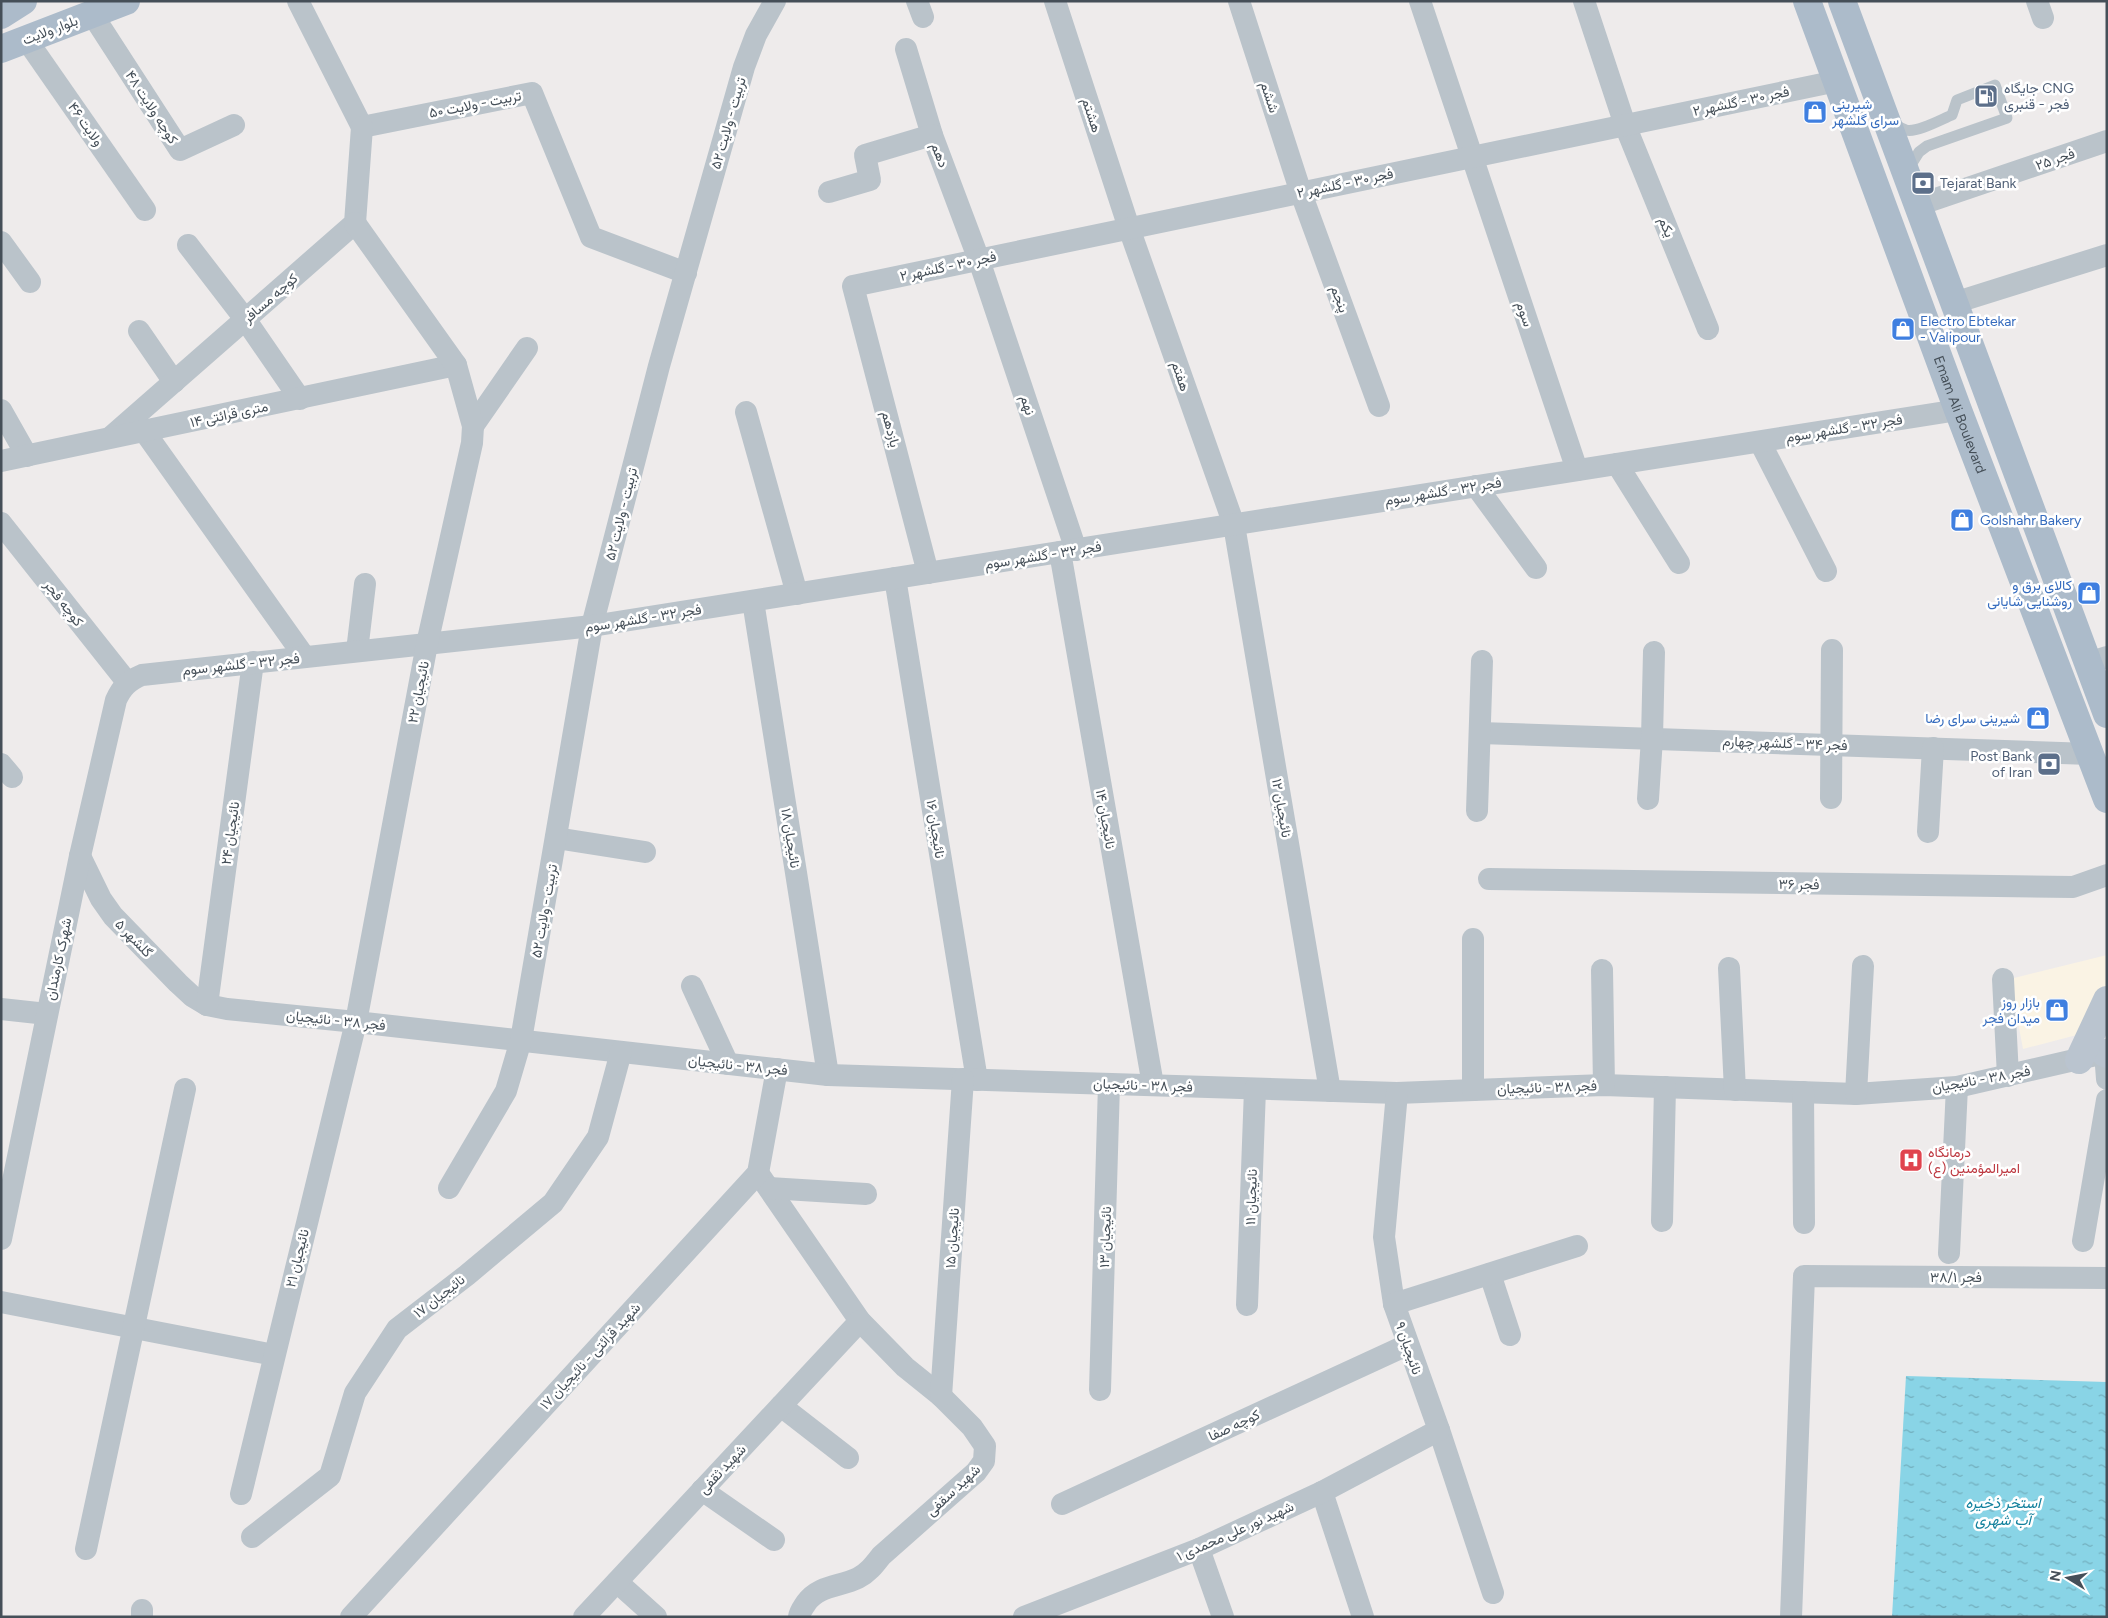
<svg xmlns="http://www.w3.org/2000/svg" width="2108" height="1618" font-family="Figtree,Vazirmatn,sans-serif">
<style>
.commercial{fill:#faf3e4}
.water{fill:url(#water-ripples)}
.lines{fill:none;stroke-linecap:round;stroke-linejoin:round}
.service{stroke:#bac3ca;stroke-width:11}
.minor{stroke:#bac3ca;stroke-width:22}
.secondary{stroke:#bac4cf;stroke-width:28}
.primary{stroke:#acbbca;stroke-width:28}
.labels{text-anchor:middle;stroke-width:5;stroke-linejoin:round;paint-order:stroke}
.street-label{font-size:14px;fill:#454f58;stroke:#fff}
.service-label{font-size:14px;fill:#4e5e75;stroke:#fff;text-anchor:start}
.shop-label{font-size:14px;fill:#366cbe;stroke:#fff;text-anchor:start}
.health-label{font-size:14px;fill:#be3a42;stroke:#fff;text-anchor:start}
.water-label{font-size:15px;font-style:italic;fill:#13819d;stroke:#fff}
</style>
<defs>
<pattern id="water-ripples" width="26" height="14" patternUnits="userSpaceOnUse" patternTransform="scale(1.25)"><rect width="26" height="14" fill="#89d4e6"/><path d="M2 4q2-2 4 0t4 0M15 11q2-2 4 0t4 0" fill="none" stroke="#72aebd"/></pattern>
</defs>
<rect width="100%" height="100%" fill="#eeebeb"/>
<!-- commercial -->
<path class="commercial" d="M 2107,955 L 2107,988 L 2088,1032 L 2023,1049 L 2010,979 Z"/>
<!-- water -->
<path class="water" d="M 1906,1376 L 2107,1382 L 2107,1617 L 1892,1617 Z"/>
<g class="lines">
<!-- service -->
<path class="service" d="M 1892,123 C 1897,125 1902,129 1906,130 C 1917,133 1942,119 1952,115 L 1957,100 L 1995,85 L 2007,118 L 1927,146 L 1919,152 L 1907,171"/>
<!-- minor -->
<g class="minor">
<path d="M 298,1 L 362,127 L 532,93 L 591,237 L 686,273"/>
<path d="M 917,1 L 923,17"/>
<path d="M 1055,1 L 1129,228 L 1234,525 L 1330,1091"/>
<path d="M 1239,1 L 1301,193 L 1379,406"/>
<path d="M 1420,1 L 1577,470"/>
<path d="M 1584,1 L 1625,125 L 1708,329"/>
<path d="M 2037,1 L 2043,18"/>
<path d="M 92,14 L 180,150 L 234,125"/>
<path d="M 26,39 L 145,210"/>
<path d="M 906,49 L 932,135 L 979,260 L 1076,550"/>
<path d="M 829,192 L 870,180 L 865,155 L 932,135"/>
<path d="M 1918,205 L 2107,141"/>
<path d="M 1,242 L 30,282"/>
<path d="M 188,245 L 245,319 L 300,399"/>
<path d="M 1954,303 L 2107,255"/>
<path d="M 139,331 L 174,382"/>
<path d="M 1,410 L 27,456"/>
<path d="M 746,412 L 797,594"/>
<path d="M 473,426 L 527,348"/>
<path d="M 144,431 L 304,656"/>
<path d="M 112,436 L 355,223 L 362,127"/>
<path d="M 1760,442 L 1826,571"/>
<path d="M 1,461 L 456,365"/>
<path d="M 1617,464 L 1679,563"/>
<path d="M 1476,486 L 1536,568"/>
<path d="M 1,523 L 127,682"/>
<path d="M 1060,552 L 1153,1085"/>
<path d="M 928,573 L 853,286 L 1837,81"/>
<path d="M 895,578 L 977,1080"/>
<path d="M 753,601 L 828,1075"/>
<path d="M 357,651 L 365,584"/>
<path d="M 2088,663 L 2107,657"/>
<path d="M 1480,733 L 2090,754"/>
<path d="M 1,764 L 12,777"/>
<path d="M 1831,798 L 1832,650"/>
<path d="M 1648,799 L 1652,738 L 1654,652"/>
<path d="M 1477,811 L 1482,661"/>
<path d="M 1928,832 L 1933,748"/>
<path d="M 556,838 L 645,852"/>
<path d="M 80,856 L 101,899 L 113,916 L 178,983 L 192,996 L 207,1005 L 227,1009 L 356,1022 L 828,1075 L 1397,1093 L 1604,1085 L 1856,1094 L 1957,1087 L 2096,1055"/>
<path d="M 1489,879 L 2073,887 L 2107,875"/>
<path d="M 1473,939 L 1473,1090"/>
<path d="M 1729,968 L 1735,1090"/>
<path d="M 1602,970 L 1604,1085"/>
<path d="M 2003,979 L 2008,1076"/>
<path d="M 692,986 L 728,1064"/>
<path d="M 207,1005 L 253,662"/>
<path d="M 1,1009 L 47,1014"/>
<path d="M 2105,1053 L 2107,1079"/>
<path d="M 1803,1092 L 1804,1223"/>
<path d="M 1397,1093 L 1384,1237 L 1394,1304 L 1439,1430 L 1493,1593"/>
<path d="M 1856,1094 L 1863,966"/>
<path d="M 758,1173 L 860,1321 L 905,1367 L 941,1396 L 972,1427 L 985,1446 L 984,1461 L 976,1472 L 881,1556 C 874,1565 868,1573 858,1578 C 840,1587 819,1585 806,1603 C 803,1608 800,1611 799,1617"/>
<path d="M 449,1188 L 506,1091 L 521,1040 L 592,626 L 659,366 L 744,67 L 756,35 L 775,1"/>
<path d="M 769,1188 L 866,1194"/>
<path d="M 1662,1221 L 1665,1087"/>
<path d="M 1,1239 L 80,856 L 116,700 C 122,687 128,681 142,675 L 592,626 L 1958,410"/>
<path d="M 2083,1241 L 2107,1100"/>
<path d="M 1949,1253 L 1957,1087"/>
<path d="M 1490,1274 L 1510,1335"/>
<path d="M 1,1302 L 274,1355"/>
<path d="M 1394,1304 L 1577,1246"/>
<path d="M 1247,1305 L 1255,1089"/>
<path d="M 1100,1390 L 1109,1084"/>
<path d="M 941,1396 L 963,1079"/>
<path d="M 781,1406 L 848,1458"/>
<path d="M 702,1490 L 774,1540"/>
<path d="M 1322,1492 L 1363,1617"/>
<path d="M 241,1494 L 356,1022 L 427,644 L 472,443 L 473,426 L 456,365 L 355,223"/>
<path d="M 1062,1504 L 1407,1345"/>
<path d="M 252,1537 L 330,1476 L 355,1393 L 397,1329 L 467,1275 L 553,1203 L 598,1137 L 621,1052"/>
<path d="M 86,1549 L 185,1089"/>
<path d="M 1199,1549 L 1223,1617"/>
<path d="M 617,1582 L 656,1617"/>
<path d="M 142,1610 L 142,1617"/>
<path d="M 351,1617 L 758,1173 L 777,1069"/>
<path d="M 584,1617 L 860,1321"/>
<path d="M 1024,1617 L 1199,1549 L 1322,1492 L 1439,1430"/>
<path d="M 1791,1617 L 1804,1276 L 2107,1278"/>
</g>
<!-- secondary -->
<g class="secondary">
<path d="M 2105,1053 L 2107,1054"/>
<path d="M 2079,1060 L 2107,1000"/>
</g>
<!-- primary -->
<g class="primary">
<path id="s1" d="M 1807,1 L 1958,410 L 2107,799"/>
<path d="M 1842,1 L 2107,714"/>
<path d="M 1,15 L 23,1"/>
<path d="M 1,49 L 126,1"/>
</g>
</g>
<!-- icons -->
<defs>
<g id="fuel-square" transform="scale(1.25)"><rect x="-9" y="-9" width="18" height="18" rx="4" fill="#5c6f8a" stroke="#fff"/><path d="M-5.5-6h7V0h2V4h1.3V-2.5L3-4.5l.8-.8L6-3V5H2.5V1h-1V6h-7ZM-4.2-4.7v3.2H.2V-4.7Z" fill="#fff"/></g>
<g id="shop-square" transform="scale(1.25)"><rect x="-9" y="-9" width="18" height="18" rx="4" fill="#3f7fe0" stroke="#fff"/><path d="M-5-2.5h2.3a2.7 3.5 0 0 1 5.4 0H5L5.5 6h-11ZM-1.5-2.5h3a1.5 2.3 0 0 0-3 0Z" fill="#fff"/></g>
<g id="bank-square" transform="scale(1.25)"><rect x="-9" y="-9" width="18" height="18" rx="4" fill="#5c6f8a" stroke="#fff"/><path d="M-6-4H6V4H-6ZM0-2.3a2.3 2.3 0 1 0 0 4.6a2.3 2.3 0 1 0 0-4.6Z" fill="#fff"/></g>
<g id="hospital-square" transform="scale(1.25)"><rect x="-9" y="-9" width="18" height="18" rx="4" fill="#e0444e" stroke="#fff"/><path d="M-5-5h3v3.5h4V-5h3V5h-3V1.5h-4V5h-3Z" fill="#fff"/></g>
</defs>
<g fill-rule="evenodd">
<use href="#fuel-square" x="1986" y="96"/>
<use href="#shop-square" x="1815" y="112"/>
<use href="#bank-square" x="1923" y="183"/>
<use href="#shop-square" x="1903" y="329"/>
<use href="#shop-square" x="1962" y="520"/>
<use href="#shop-square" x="2089" y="593"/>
<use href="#shop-square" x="2038" y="718"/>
<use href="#bank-square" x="2049" y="764"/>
<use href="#shop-square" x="2057" y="1010"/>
<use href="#hospital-square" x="1911" y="1160"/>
</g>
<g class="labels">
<!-- street labels -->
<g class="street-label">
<text transform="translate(50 30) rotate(-21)" y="5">بلوار ولایت</text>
<text transform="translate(1270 97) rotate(72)" y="5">ششم</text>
<text transform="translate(1741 101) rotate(-12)" y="5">فجر ۳۰ - گلشهر ۲</text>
<text transform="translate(475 104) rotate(-11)" y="5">تربیت - ولایت ۵۰</text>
<text transform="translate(152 107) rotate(57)" y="5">کوچه ولایت ۴۸</text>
<text transform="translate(1092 115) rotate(72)" y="5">هشتم</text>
<text transform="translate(728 123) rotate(-74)" y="5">تربیت - ولایت ۵۲</text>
<text transform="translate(86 124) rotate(55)" y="5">ولایت ۴۶</text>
<text transform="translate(940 155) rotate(69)" y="5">دهم</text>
<text transform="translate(2055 159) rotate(-19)" y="5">فجر ۲۵</text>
<text transform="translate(1345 183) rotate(-12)" y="5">فجر ۳۰ - گلشهر ۲</text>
<text transform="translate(1667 227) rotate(68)" y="5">یکم</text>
<text transform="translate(948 266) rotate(-12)" y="5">فجر ۳۰ - گلشهر ۲</text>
<text transform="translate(270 298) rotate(-41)" y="5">کوچه مسافر</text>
<text transform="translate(1340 299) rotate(70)" y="5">پنجم</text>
<text transform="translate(1525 314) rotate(71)" y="5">سوم</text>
<text transform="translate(1181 376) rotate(71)" y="5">هفتم</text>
<text transform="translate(1028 405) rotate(72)" y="5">نهم</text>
<text transform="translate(229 414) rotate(-12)" y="5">۱۴ متری قرائتی</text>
<text dy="5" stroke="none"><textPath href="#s1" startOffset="441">Emam Ali Boulevard</textPath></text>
<text transform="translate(1844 428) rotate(-9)" y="5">فجر ۳۲ - گلشهر سوم</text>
<text transform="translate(891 429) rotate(75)" y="5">یازدهم</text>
<text transform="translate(1443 491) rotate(-9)" y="5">فجر ۳۲ - گلشهر سوم</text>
<text transform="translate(621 514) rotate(-76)" y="5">تربیت - ولایت ۵۲</text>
<text transform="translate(1043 555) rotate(-9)" y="5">فجر ۳۲ - گلشهر سوم</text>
<text transform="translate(64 603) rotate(52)" y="5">کوچه فجر</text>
<text transform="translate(643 618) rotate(-9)" y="5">فجر ۳۲ - گلشهر سوم</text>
<text transform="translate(241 664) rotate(-6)" y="5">فجر ۳۲ - گلشهر سوم</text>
<text transform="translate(418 692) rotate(-79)" y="5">نائیجیان ۲۲</text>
<text transform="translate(1785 743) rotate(2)" y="5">فجر ۳۴ - گلشهر چهارم</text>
<text transform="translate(1282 808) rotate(80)" y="5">نائیجیان ۱۲</text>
<text transform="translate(1106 819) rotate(80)" y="5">نائیجیان ۱۴</text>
<text transform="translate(936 829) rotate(81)" y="5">نائیجیان ۱۶</text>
<text transform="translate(230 833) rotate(-82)" y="5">نائیجیان ۲۴</text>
<text transform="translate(791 838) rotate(81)" y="5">نائیجیان ۱۸</text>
<text transform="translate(1799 884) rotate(1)" y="5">فجر ۳۶</text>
<text transform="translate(544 911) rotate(-80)" y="5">تربیت - ولایت ۵۲</text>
<text transform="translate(134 938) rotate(46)" y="5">گلشهر ۵</text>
<text transform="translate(58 959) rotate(-78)" y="5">شهرک کارمندان</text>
<text transform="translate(336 1020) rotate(6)" y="5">فجر ۳۸ - نائیجیان</text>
<text transform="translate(738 1065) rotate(6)" y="5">فجر ۳۸ - نائیجیان</text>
<text transform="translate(1981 1079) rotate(-10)" y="5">فجر ۳۸ - نائیجیان</text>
<text transform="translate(1143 1085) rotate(2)" y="5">فجر ۳۸ - نائیجیان</text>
<text transform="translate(1547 1087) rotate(-2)" y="5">فجر ۳۸ - نائیجیان</text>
<text transform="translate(1251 1197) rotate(-88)" y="5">نائیجیان ۱۱</text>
<text transform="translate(1105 1237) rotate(-88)" y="5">نائیجیان ۱۳</text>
<text transform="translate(952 1238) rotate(-86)" y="5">نائیجیان ۱۵</text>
<text transform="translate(297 1258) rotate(-76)" y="5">نائیجیان ۲۱</text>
<text x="1956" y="1282">فجر ۳۸/۱</text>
<text transform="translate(439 1296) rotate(-38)" y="5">نائیجیان ۱۷</text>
<text transform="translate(1409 1348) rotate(71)" y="5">نائیجیان ۹</text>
<text transform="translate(590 1356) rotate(-47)" y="5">شهید قرائتی - نائیجیان ۱۷</text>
<text transform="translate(1234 1425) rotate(-25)" y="5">کوچه صفا</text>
<text transform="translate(722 1469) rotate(-47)" y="5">شهید ثقفی</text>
<text transform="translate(953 1490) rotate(-43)" y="5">شهید سقفی</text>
<text transform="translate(1235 1531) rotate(-24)" y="5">شهید نور علی محمدی ۱</text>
</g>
<!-- service labels -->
<g class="service-label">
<text x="2004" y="93">جایگاه CNG<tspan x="2004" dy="16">فجر - قنبری</tspan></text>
<text x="1940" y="188">Tejarat Bank</text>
<text x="2032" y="761" text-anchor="end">Post Bank<tspan x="2032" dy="16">of Iran</tspan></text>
</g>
<!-- shop labels -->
<g class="shop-label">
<text x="1832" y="109">شیرینی<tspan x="1832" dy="16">سرای گلشهر</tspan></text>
<text x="1920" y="326">Electro Ebtekar<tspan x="1920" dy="16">- Valipour</tspan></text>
<text x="1980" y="525">Golshahr Bakery</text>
<text x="2072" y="590" text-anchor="end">کالای برق و<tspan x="2072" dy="16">روشنایی شایانی</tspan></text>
<text x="2020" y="723" text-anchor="end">شیرینی سرای رضا</text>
<text x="2040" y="1007" text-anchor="end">بازار روز<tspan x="2040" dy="16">میدان فجر</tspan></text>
</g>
<!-- health labels -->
<g class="health-label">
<text x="1928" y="1157">درمانگاه<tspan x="1928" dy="16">امیرالمؤمنین (ع)</tspan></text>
</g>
<!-- water labels -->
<g class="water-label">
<text x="2003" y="1508">استخر ذخیره<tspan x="2003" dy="17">آب شهری</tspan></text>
</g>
</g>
<!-- border -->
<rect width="2108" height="1618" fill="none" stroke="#454f58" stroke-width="5"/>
<!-- north arrow -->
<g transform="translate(2068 1578) rotate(280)" stroke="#ffffff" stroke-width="4" paint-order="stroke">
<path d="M0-4L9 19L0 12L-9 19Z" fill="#454f58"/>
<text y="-8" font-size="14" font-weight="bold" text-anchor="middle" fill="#454f58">N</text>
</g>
</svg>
